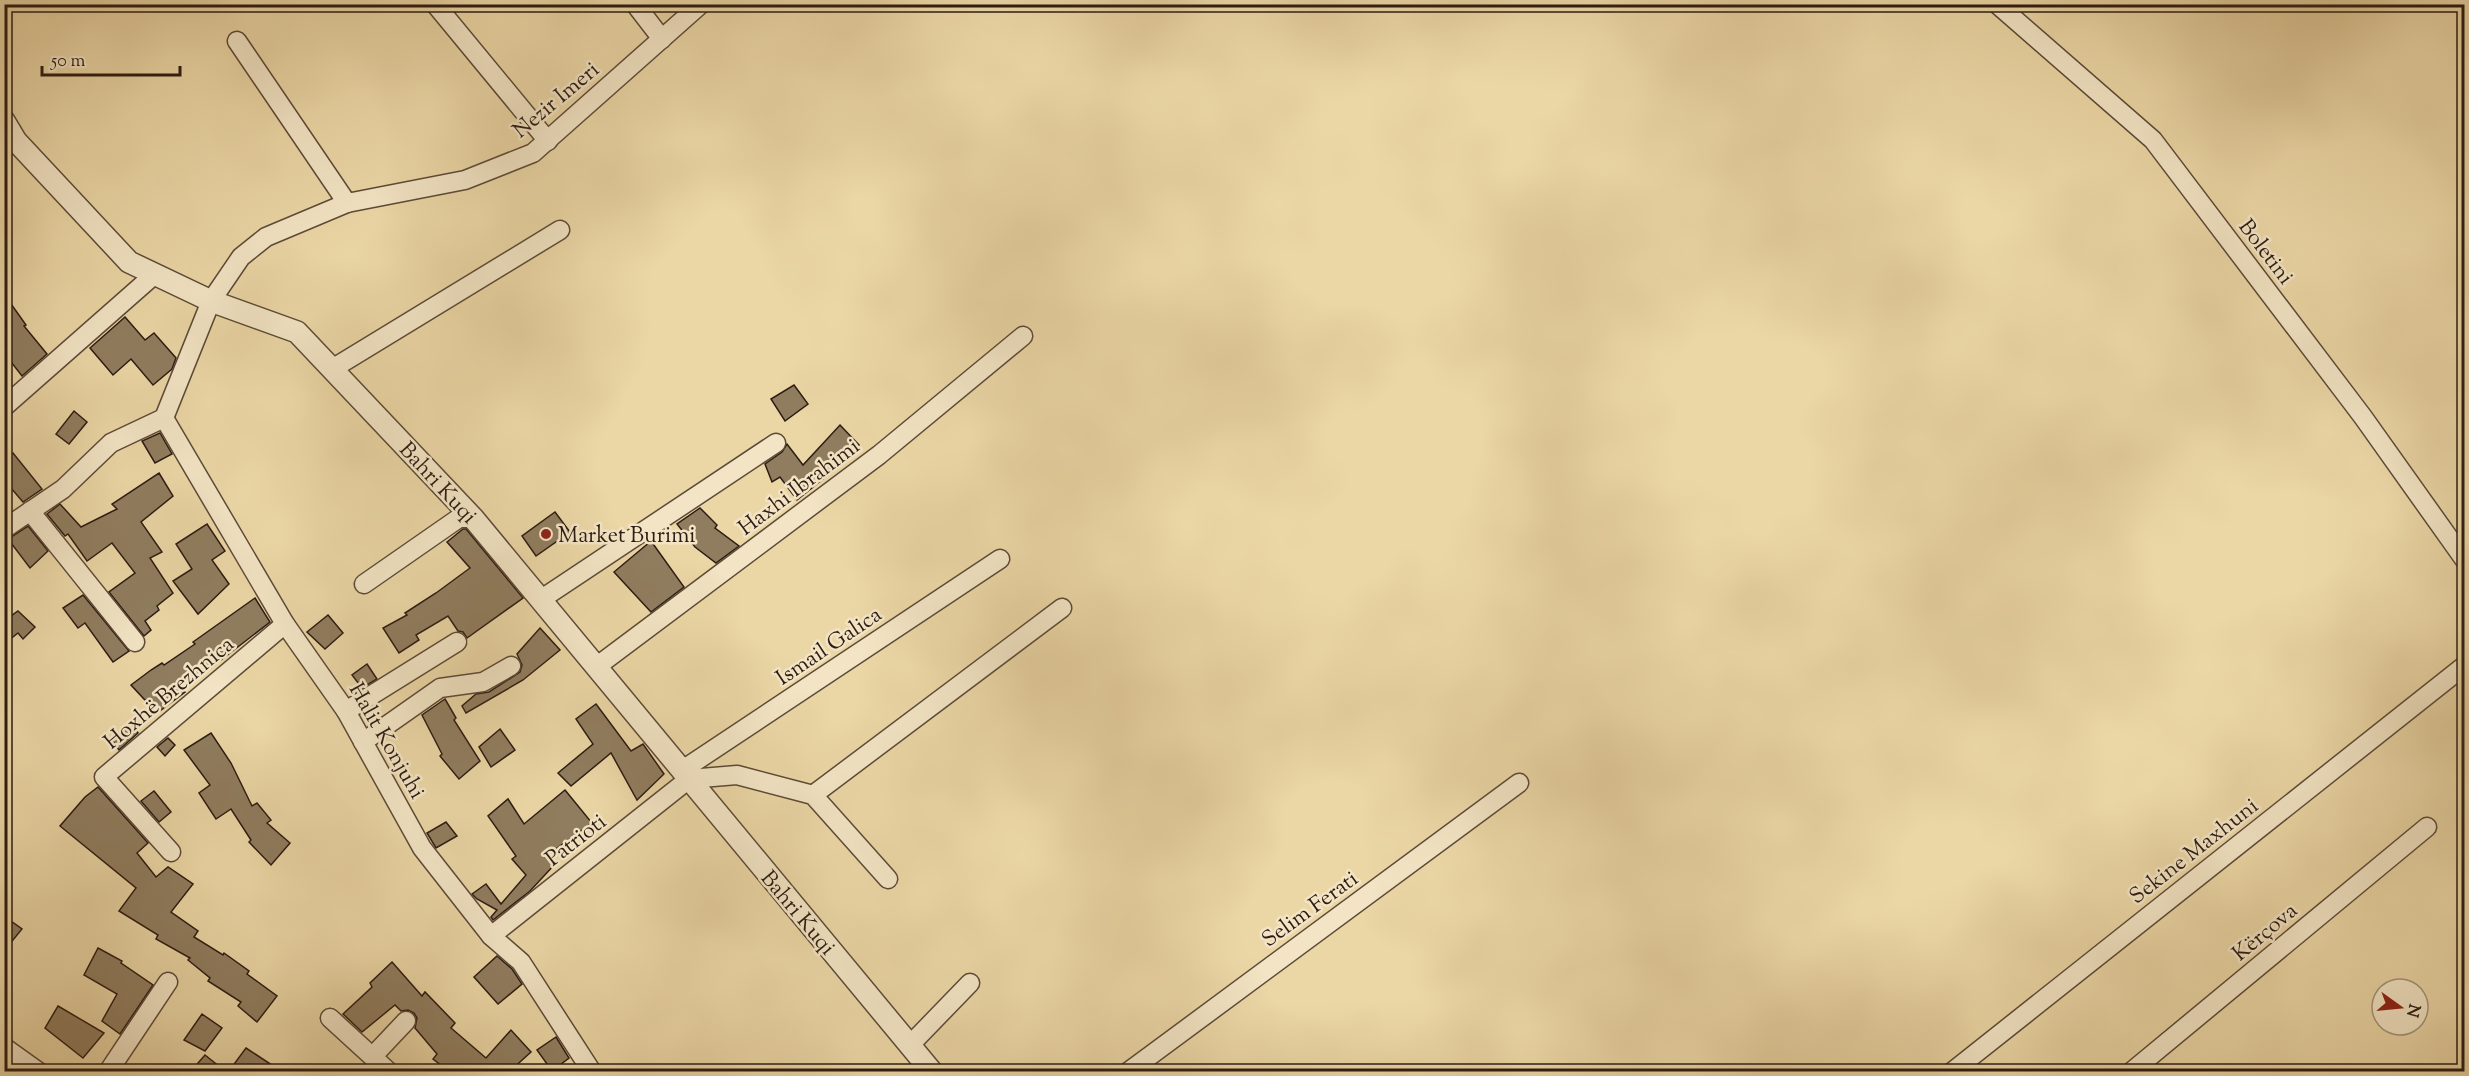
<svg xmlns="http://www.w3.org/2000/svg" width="2469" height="1076" font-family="'Sorts Mill Goudy',serif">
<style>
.building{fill:#907d5f;stroke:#2d1c13;stroke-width:1.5}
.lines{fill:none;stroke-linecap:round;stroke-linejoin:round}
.minor-casing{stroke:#5c4a38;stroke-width:21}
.tertiary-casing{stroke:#5c4a38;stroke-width:24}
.minor{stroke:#f2e4c4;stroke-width:18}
.tertiary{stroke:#f2e4c4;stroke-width:21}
.poi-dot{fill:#8f2418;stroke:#f2e4c4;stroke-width:2}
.labels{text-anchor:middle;stroke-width:5;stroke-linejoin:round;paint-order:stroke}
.street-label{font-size:22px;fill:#2d1c13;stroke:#f2e4c4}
.poi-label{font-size:22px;fill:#2d1c13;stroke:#f2e4c4;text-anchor:start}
</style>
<rect width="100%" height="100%" fill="#ebd6a5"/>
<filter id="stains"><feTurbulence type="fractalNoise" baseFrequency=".00333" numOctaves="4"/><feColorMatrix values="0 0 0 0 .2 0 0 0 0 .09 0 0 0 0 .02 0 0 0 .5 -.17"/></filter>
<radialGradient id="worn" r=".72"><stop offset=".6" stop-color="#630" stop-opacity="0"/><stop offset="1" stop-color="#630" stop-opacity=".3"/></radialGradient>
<!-- building -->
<g class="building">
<path d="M 4,294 L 26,325 L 24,326 L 47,354 L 22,376 L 4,353 Z"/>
<path d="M 125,317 L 145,340 L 154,333 L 176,358 L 172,369 L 153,385 L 131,359 L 113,375 L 90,348 Z"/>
<path d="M 794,385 L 808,404 L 785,421 L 771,399 Z"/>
<path d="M 74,411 L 87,422 L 69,444 L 56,434 Z"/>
<path d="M 840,425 L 859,445 L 837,468 L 797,500 L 780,477 L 772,482 L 765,464 L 782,452 L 787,444 L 803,465 Z"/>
<path d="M 160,433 L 172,454 L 155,463 L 142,441 Z"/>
<path d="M 13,453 L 42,489 L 23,502 L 4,480 L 4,460 Z"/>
<path d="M 159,473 L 173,496 L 141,522 L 162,552 L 150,558 L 173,593 L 157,606 L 159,610 L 145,621 L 151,630 L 144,636 L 109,592 L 135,573 L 112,543 L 87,561 L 68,534 L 65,536 L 47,514 L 60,504 L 81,527 L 117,509 L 112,504 Z"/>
<path d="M 700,508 L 717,525 L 715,528 L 739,546 L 716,563 L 695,547 L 677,524 Z"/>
<path d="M 555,512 L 570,532 L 536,556 L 522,536 Z"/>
<path d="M 207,524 L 225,551 L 212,560 L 229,584 L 198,614 L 173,581 L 192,569 L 176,544 Z"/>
<path d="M 28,526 L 48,551 L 30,568 L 8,539 Z"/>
<path d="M 463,529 L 466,529 L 523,598 L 467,638 L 463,632 L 458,631 L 448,616 L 416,635 L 419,640 L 399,653 L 383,628 L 407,615 L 405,613 L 436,593 L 470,568 L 447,542 Z"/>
<path d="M 651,541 L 684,587 L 651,612 L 614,572 Z"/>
<path d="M 83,595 L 129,651 L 113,662 L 85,623 L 78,628 L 63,608 Z"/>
<path d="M 255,598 L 270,622 L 207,671 L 182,688 L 185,692 L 157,713 L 131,685 L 151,670 L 162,663 L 164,665 L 195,644 L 193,642 Z"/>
<path d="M 18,611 L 35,627 L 23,639 L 18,633 L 4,644 L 4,621 Z"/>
<path d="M 328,615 L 343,633 L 325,649 L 307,632 Z"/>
<path d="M 540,628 L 560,650 L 523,680 L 466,713 L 462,706 L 476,694 L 489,692 L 520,672 L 522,665 L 517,654 Z"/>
<path d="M 367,664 L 377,679 L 362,688 L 352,675 Z"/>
<path d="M 445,699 L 456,718 L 454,720 L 480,761 L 459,779 L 440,756 L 442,754 L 422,715 Z"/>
<path d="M 596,704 L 631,751 L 643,744 L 664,774 L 637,800 L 611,753 L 571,786 L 558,773 L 593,744 L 576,719 Z"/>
<path d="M 130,723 L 138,733 L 119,750 L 112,740 Z"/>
<path d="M 500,729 L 515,750 L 491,767 L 479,747 Z"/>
<path d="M 211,733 L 231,763 L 252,806 L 257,803 L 271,820 L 267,823 L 290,843 L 271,865 L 249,842 L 251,840 L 231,809 L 216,819 L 199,793 L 210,785 L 184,750 Z"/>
<path d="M 168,738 L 175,745 L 165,756 L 157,747 Z"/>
<path d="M 98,787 L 148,843 L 137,853 L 156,877 L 168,867 L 193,884 L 171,912 L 198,931 L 194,937 L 223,955 L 224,953 L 249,971 L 247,974 L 277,996 L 257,1022 L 238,1006 L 241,1002 L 208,981 L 210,978 L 188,960 L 190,958 L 156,939 L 158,935 L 119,911 L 136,888 L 60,826 L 85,797 Z"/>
<path d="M 565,790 L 592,823 L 546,856 L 555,864 L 530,891 L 493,920 L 491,917 L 497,910 L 477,899 L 472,894 L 486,884 L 501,904 L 526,875 L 512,859 L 516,856 L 488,816 L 508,799 L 524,824 Z"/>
<path d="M 154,791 L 171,812 L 159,822 L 141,801 Z"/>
<path d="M 446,822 L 457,836 L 436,848 L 427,833 Z"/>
<path d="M 4,916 L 22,929 L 4,951 Z"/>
<path d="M 98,948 L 122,961 L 121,963 L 153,985 L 120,1034 L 102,1021 L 117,994 L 84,975 Z"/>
<path d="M 497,956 L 512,969 L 522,984 L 498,1004 L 474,977 Z"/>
<path d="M 392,962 L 422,996 L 425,992 L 455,1023 L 451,1028 L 486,1058 L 511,1030 L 531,1052 L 510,1071 L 449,1071 L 433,1059 L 437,1054 L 415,1028 L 417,1018 L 414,1013 L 408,1010 L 401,1011 L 395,1005 L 362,1032 L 343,1014 L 372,987 L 370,983 Z"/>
<path d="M 58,1006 L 104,1033 L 83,1058 L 45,1028 Z"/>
<path d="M 202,1014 L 222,1028 L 205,1051 L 184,1040 Z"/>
<path d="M 556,1037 L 569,1058 L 552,1071 L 537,1050 Z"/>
<path d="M 246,1048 L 281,1071 L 229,1071 Z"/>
<path d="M 205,1055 L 225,1071 L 191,1071 Z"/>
</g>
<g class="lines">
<!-- minor casing -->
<g class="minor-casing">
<g id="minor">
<path d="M 435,4 L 548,141"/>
<path d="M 635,4 L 662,39"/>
<path d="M 1997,4 L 2153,140 L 2363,417 L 2464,559"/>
<path d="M 237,41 L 347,203"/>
<path d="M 332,369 L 560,230"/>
<path d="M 4,407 L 155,274"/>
<path d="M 164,418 L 285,624 L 346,711 L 422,848 L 491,936 L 521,962 L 592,1072"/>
<path d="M 30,511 L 135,642"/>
<path d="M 4,529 L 63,489 L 111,443 L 164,418 L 211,301 L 241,257 L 266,237 L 347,203 L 465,180 L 533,153 L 701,4"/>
<path d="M 364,584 L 459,518 L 473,518"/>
<path d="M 540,600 L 776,443"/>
<path d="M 596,667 L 879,455 L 1023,336"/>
<path d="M 346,711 L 457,642"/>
<path d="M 363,742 L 440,688 L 483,682 L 511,666"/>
<path d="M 681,771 L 1000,559"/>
<path d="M 813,795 L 1062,608"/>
<path d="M 171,852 L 104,777 L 285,624"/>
<path d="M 491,936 L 689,779 L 737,775 L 813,795 L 888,879"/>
<path d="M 330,1018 L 389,1072"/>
<path d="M 910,1045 L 970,983"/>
<path d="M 4,1047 L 39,1072"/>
<path d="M 373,1056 L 406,1021"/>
<path d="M 108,1072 L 168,982"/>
<path d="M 1128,1072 L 1519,783"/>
<path d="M 1952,1072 L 2464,666"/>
<path d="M 2131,1072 L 2427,827"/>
</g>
</g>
<!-- tertiary casing -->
<g class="tertiary-casing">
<path id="tertiary" d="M 4,121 L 16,141 L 129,262 L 211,301 L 297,332 L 473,518 L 932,1072"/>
</g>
<!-- minor -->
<use href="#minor" class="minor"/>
<!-- tertiary -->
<use href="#tertiary" class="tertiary"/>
</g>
<!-- markers -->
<circle class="poi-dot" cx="546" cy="534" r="6"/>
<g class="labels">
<!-- street labels -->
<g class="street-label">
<text transform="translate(555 99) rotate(-40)" y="8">Nezir Imeri</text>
<text transform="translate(2267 251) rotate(53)" y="8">Boletini</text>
<text transform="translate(439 482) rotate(47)" y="8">Bahri Kuqi</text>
<text transform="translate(798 486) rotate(-37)" y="8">Haxhi Ibrahimi</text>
<text transform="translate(828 645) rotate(-34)" y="8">Ismail Galica</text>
<text transform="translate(168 692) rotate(-40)" y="8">Hoxhë Brezhnica</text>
<text transform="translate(388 740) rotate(60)" y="8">Halit Konjuhi</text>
<text transform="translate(575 839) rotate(-38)" y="8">Patrioti</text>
<text transform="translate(2193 850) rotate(-38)" y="8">Sekine Maxhuni</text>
<text transform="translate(1309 908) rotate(-36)" y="8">Selim Ferati</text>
<text transform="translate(799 912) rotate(50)" y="8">Bahri Kuqi</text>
<text transform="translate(2264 931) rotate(-40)" y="8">Kërçova</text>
</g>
<!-- poi labels -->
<g class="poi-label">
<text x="558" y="542">Market Burimi</text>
</g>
</g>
<!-- margin -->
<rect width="2469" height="1076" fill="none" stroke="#ebd6a5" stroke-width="24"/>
<rect x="6" y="6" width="2457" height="1064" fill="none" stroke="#2d1c13" stroke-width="3"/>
<rect x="12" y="12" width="2445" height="1052" fill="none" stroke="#2d1c13" stroke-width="1.5"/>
<!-- north arrow -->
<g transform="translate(2400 1007) rotate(105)"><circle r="28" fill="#f2e4c4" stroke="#a3947d" stroke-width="1.5"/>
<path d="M0-4.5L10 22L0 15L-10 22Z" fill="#8f2418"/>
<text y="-9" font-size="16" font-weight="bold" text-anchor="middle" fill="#2d1c13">N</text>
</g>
<!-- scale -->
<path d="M42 66v9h138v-9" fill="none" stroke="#2d1c13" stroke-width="3"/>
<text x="51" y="66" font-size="18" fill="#2d1c13" stroke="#f2e4c4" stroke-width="4.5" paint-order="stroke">50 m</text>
<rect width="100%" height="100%" filter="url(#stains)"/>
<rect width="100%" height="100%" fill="url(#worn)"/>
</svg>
